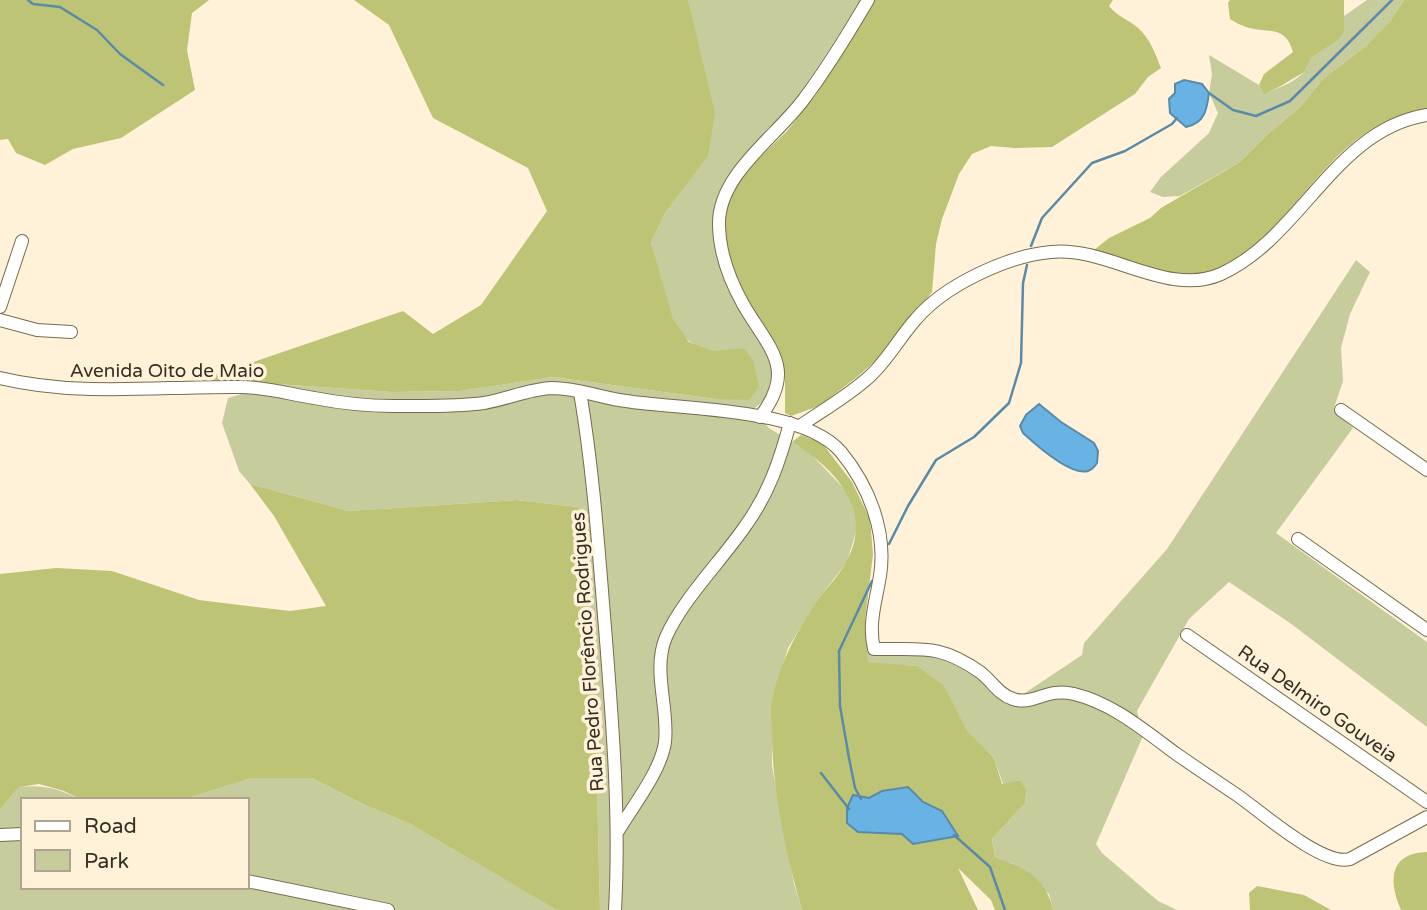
<svg xmlns="http://www.w3.org/2000/svg" width="1427" height="910" font-family="'Varela Round',sans-serif">
<style>
.green{fill:#c7cc9d}
.forest{fill:#bec475}
.water{fill:#68b3e3;stroke:#598ba9;stroke-width:2}
.lines{fill:none;stroke-linecap:round;stroke-linejoin:round}
.stream{stroke:#598ba9;stroke-width:2.5}
.street-casing{stroke:#786b4e;stroke-width:14}
.street{stroke:#fff;stroke-width:12}
.labels{text-anchor:middle;stroke-width:7;stroke-linejoin:round;paint-order:stroke}
.street-label{font-size:19px;fill:#362f23;stroke:#fff2d8}
</style>
<rect width="100%" height="100%" fill="#fff2d8"/>
<!-- green -->
<g class="green">
<path d="M 688,0 L 860,0 C 832,46 804,90 770,132 C 755,149 734,164 724,184 C 716,197 712,214 713,230 C 713,242 718,259 723,271 C 738,311 806,375 752,410 L 769,428 L 810,453 L 849,494 L 858,525 L 847,562 L 816,602 L 788,648 L 772,702 L 772,766 L 794,884 L 802,910 L 600,910 L 594,663 L 578,507 L 516,500 L 349,511 L 250,484 L 239,471 L 222,423 L 228,398 L 275,384 L 392,392 L 460,391 L 553,377 L 715,399 L 744,348 C 734,349 721,353 711,351 C 667,343 660,280 651,243 L 665,213 L 708,155 Z"/>
<path d="M 1367,0 L 1404,0 L 1391,20 L 1366,46 L 1323,79 L 1300,107 L 1268,134 L 1240,162 L 1180,196 L 1163,197 L 1150,192 L 1161,177 L 1209,133 L 1218,113 L 1209,93 L 1212,74 L 1209,55 L 1259,85 L 1264,93 C 1277,89 1295,82 1304,72 C 1307,68 1308,61 1312,57 C 1329,39 1344,47 1344,16 Z"/>
<path d="M 1356,260 L 1370,272 L 1350,314 L 1341,348 L 1343,381 L 1334,408 L 1353,428 L 1276,533 L 1427,642 L 1427,727 L 1290,623 L 1229,582 L 1189,619 L 1137,711 L 1143,736 L 1096,844 L 1102,853 L 1158,901 L 1177,910 L 1053,910 L 1049,894 L 1014,864 L 995,857 L 992,839 L 1025,803 L 1027,790 L 1020,780 L 1003,784 L 994,758 L 967,730 L 943,686 L 918,666 L 868,663 L 866,648 L 880,645 L 945,650 L 1011,695 L 1022,695 L 1082,655 L 1084,643 L 1167,549 Z"/>
<path d="M 252,778 L 312,778 L 365,805 L 410,824 L 559,910 L 0,910 L 0,810 L 19,787 C 43,784 60,789 82,800 L 23,800 L 23,887 L 247,887 L 247,800 L 182,800 Z"/>
</g>
<!-- forest -->
<g class="forest">
<path d="M 0,0 L 209,0 L 192,13 L 187,50 L 195,90 L 121,138 L 73,149 L 45,165 L 16,153 L 8,139 L 0,140 Z"/>
<path d="M 354,0 L 688,0 L 715,113 L 708,156 L 665,213 L 651,243 L 673,319 L 689,342 L 712,351 L 744,348 L 753,360 L 759,387 L 749,400 L 715,399 L 553,377 L 460,391 L 392,392 L 203,379 L 403,311 L 433,334 L 481,305 L 547,211 L 528,168 L 433,118 L 389,25 Z"/>
<path d="M 874,0 L 1113,0 L 1109,6 C 1117,16 1127,19 1137,27 C 1150,38 1155,53 1161,68 L 1148,77 L 1135,94 L 1052,147 L 1015,148 L 991,146 L 972,154 L 959,174 L 942,219 L 936,244 L 932,292 L 882,355 L 857,377 L 819,406 L 791,416 L 785,413 L 785,378 L 781,357 L 748,302 L 733,270 L 726,243 L 724,217 L 731,193 L 750,167 L 787,131 L 816,95 Z"/>
<path d="M 1230,0 L 1344,0 L 1344,31 L 1339,39 L 1312,57 L 1304,72 L 1279,87 L 1264,94 L 1259,85 L 1264,74 L 1293,52 C 1285,24 1267,34 1246,27 C 1240,25 1235,22 1230,19 L 1228,3 Z"/>
<path d="M 1404,0 L 1427,0 L 1427,111 C 1339,118 1306,210 1241,255 C 1231,261 1220,270 1208,273 C 1172,281 1129,259 1094,250 L 1109,238 L 1150,218 L 1161,208 L 1240,162 L 1268,134 L 1300,107 L 1323,79 L 1366,46 L 1391,20 Z"/>
<path d="M 801,435 L 822,443 L 852,482 L 870,519 L 873,554 L 865,620 L 868,662 L 918,666 L 944,686 L 967,730 L 994,758 L 1002,784 L 1020,780 L 1027,790 L 1025,803 L 992,839 L 995,857 C 1024,867 1046,877 1053,910 L 995,910 L 991,900 L 958,868 L 978,910 L 802,910 C 786,856 772,789 772,733 C 772,723 770,711 772,701 C 779,665 795,635 814,605 C 824,590 838,578 846,562 C 875,511 835,468 792,442 Z"/>
<path d="M 250,484 L 349,511 L 516,500 L 578,507 L 594,663 L 600,910 L 559,910 L 554,908 L 410,824 L 365,805 L 312,778 L 252,778 L 182,800 L 82,800 L 64,791 L 39,784 L 19,787 L 0,810 L 0,574 L 56,568 L 112,571 L 199,600 L 290,611 L 326,606 L 274,516 Z"/>
<path d="M 1427,852 L 1427,910 L 1401,910 C 1388,881 1389,853 1427,852 Z"/>
<path d="M 1257,886 L 1304,895 L 1331,910 L 1250,910 L 1249,893 Z"/>
</g>
<!-- water -->
<g class="water">
<path d="M 1184,80 L 1202,84 L 1209,93 C 1207,109 1205,123 1186,127 L 1170,113 L 1169,99 L 1175,93 L 1175,84 Z"/>
<path d="M 1039,404 L 1061,422 L 1094,443 L 1098,451 L 1097,463 C 1095,466 1091,470 1088,471 C 1071,476 1035,444 1023,433 L 1020,426 L 1026,415 Z"/>
<path d="M 908,787 L 923,802 L 942,811 L 958,836 L 913,844 L 902,834 L 858,832 L 847,823 L 847,808 L 853,795 L 869,798 L 882,791 Z"/>
</g>
<g class="lines">
<!-- stream -->
<g class="stream">
<path d="M 28,0 L 33,4 L 60,7 L 97,30 L 120,54 L 163,85"/>
<path d="M 1209,93 L 1233,110 L 1256,116 L 1290,101 L 1392,0"/>
<path d="M 1031,246 L 1042,218 L 1092,163 L 1125,151 L 1172,124 L 1177,118"/>
<path d="M 889,544 L 908,506 L 936,460 L 974,437 L 1009,403 L 1021,363 L 1023,283 L 1027,265"/>
<path d="M 821,773 L 849,809"/>
<path d="M 861,799 L 855,788 L 849,758 L 840,706 L 839,651 L 872,581"/>
<path d="M 954,835 L 990,867 L 1005,910"/>
</g>
<!-- street casing -->
<g class="street-casing">
<g id="street">
<path d="M 0,307 L 22,241"/>
<path d="M 0,320 L 37,330 L 71,332"/>
<path d="M 0,378 C 79,397 159,386 240,387 C 265,387 289,394 314,398 C 340,403 366,406 393,406 C 423,406 455,407 484,403 C 507,399 529,389 552,388 C 577,388 602,398 626,401 C 682,410 803,407 841,452 C 869,486 887,532 880,576 C 876,601 868,623 874,649 C 921,650 939,643 980,672 C 992,681 998,694 1013,699 C 1033,706 1047,687 1074,694 C 1112,703 1144,730 1175,753 C 1195,767 1216,781 1237,795 C 1260,811 1323,867 1350,859 L 1427,817"/>
<path d="M 580,392 C 594,474 599,557 606,640 C 613,730 620,820 615,910"/>
<path d="M 1341,410 L 1427,470"/>
<path d="M 760,417 C 798,368 768,348 743,304 C 729,279 719,252 719,223 C 719,174 777,136 804,99 C 828,67 848,34 868,0"/>
<path d="M 800,426 C 823,410 848,396 869,377 C 888,360 899,338 916,319 C 945,285 1007,256 1051,252 C 1108,246 1167,298 1221,274 C 1302,237 1334,130 1427,115"/>
<path d="M 1298,539 L 1427,630"/>
<path d="M 1187,635 L 1427,802"/>
<path d="M 618,831 C 633,806 661,771 665,742 C 669,708 652,670 666,637 C 682,600 723,559 746,525 C 769,493 780,460 790,423"/>
<path d="M 0,835 L 23,834"/>
<path d="M 247,881 L 388,910"/>
</g>
</g>
<!-- street -->
<use href="#street" class="street"/>
</g>
<g class="labels">
<!-- street labels -->
<g class="street-label">
<text x="167" y="377">Avenida Oito de Maio</text>
<text transform="translate(587 652) rotate(-94)" y="7">Rua Pedro Florêncio Rodrigues</text>
<text transform="translate(1318 703) rotate(35)" y="7">Rua Delmiro Gouveia</text>
</g>
</g>
<!-- legend -->
<rect x="21" y="798" width="228" height="91" fill="#fff2d8" stroke="#afa490" stroke-width="2"/>
<rect x="35" y="821" width="35" height="10" fill="#ffffff" stroke="#afa490" stroke-width="2"/>
<text x="84" y="833" font-size="21" fill="#362f23">Road</text>
<rect x="35" y="850" width="35" height="21" fill="#c7cc9d" stroke="#afa490" stroke-width="2"/>
<text x="84" y="868" font-size="21" fill="#362f23">Park</text>
</svg>
